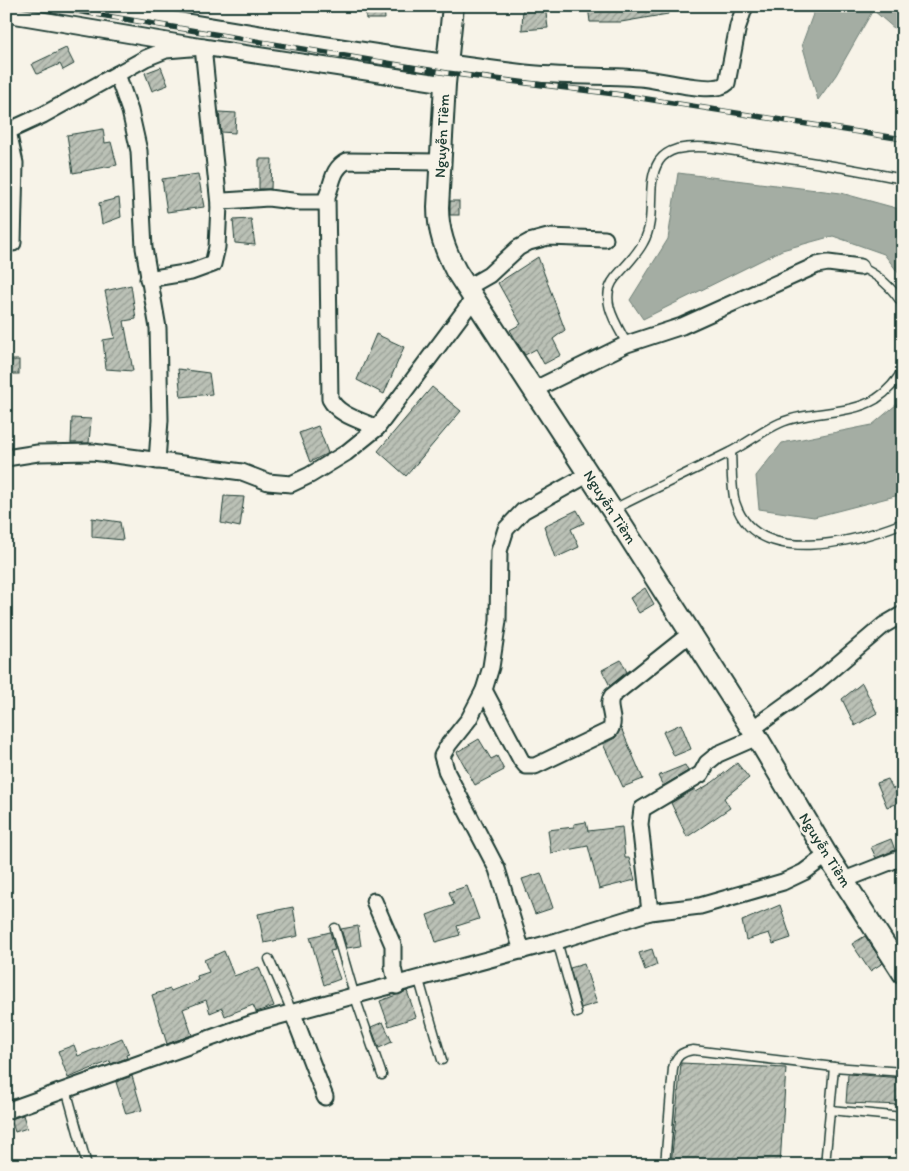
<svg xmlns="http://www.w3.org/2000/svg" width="909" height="1171" font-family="Itim,sans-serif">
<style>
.water{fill:#a4ada3;stroke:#6f8077}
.building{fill:url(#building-hatch);stroke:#1f3d34}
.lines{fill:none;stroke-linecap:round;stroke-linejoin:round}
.lane-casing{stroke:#1f3d34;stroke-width:11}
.street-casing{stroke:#1f3d34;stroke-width:19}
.secondary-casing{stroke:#1f3d34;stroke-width:24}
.lane{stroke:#f7f3e8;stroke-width:8}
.street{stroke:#f7f3e8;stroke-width:15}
.secondary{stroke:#f7f3e8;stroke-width:20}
.rail-casing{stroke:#1f3d34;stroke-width:5.5}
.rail{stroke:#f7f3e8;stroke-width:4;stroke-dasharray:11;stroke-linecap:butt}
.labels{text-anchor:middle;stroke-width:5;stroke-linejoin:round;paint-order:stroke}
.street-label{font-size:15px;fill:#1f3d34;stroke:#f7f3e8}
</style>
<defs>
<pattern id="building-hatch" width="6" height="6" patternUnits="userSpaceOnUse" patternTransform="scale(1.25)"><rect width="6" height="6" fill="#bbc1b6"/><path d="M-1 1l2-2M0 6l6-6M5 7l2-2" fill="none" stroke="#979e95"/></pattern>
</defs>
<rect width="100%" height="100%" fill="#f7f3e8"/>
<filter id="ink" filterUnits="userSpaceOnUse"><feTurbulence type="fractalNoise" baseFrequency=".02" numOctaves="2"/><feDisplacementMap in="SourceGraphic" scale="10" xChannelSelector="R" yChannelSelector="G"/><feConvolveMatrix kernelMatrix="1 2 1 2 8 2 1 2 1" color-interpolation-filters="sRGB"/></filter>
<g filter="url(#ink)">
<!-- water -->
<g class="water">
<path d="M 816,6 L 903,6 L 903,36 L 873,10 L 836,75 L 818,100 L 802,44 Z"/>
<path d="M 678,173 L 841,193 L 903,210 L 903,279 L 884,254 L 833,236 L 782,250 L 643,319 L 630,300 L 668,239 Z"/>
<path d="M 903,399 L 903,494 L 814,517 L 759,509 L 756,476 L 782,443 L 872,425 Z"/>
</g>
<!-- building -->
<g class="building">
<path d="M 365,6 L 384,6 L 385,19 L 366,19 Z"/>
<path d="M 523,6 L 545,6 L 548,28 L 522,30 Z"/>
<path d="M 588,6 L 667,6 L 668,14 L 621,22 L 590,22 Z"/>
<path d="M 66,48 L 74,64 L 63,70 L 60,64 L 37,74 L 32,64 Z"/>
<path d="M 161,67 L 168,85 L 152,91 L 145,73 Z"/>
<path d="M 219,112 L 236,113 L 235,133 L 221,132 Z"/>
<path d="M 103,129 L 105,143 L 111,142 L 117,165 L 73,173 L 67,135 Z"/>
<path d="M 259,159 L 272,159 L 271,189 L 259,189 Z"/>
<path d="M 198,174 L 204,207 L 167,212 L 162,179 Z"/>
<path d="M 119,198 L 121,217 L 102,224 L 99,203 Z"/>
<rect x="450" y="201" width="9" height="14"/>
<path d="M 251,219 L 255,245 L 235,243 L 233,220 Z"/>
<path d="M 538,257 L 565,330 L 553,339 L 561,355 L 544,364 L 536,349 L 525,355 L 517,342 L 510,330 L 521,324 L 498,283 Z"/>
<path d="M 131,285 L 136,319 L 124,321 L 133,371 L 106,369 L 103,340 L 115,338 L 105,291 Z"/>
<path d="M 376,334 L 404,347 L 384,394 L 357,380 Z"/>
<rect x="6" y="360" width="13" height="14"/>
<path d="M 178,369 L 209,373 L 212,394 L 181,397 Z"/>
<path d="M 432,387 L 461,411 L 406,476 L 378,451 Z"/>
<path d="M 72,418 L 91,419 L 89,443 L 71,443 Z"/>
<path d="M 318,426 L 328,453 L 310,462 L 299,433 Z"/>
<path d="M 224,496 L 244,497 L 240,527 L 221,523 Z"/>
<path d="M 577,510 L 584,523 L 571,529 L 579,547 L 555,558 L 544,526 Z"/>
<path d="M 92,518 L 120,522 L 123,540 L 92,537 Z"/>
<path d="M 645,588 L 654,604 L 639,613 L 630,598 Z"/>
<path d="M 621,660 L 627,672 L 610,686 L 602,670 Z"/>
<path d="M 862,683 L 877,713 L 855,726 L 842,699 Z"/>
<path d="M 681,724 L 691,749 L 674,756 L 663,732 Z"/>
<path d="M 621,728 L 643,779 L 623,787 L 603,744 L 615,738 Z"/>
<path d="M 479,739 L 491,759 L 497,756 L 504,770 L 475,785 L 457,752 Z"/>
<path d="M 737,763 L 749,778 L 724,798 L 730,808 L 687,837 L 671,803 L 695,789 L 696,792 L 713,782 Z"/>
<path d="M 685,765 L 688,771 L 663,786 L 658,776 Z"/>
<path d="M 888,779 L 893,789 L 903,785 L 903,801 L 887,807 L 877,783 Z"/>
<path d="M 586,822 L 588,831 L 622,827 L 625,858 L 629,858 L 635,880 L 599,889 L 588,846 L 551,853 L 548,830 L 574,827 L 574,824 Z"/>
<path d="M 891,839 L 895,850 L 876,858 L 871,847 Z"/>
<path d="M 541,873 L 553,908 L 535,914 L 522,879 Z"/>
<path d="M 467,886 L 479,919 L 457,926 L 460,935 L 436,942 L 427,915 L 454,905 L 449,892 Z"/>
<path d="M 780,905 L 791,938 L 773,944 L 769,933 L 746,940 L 742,921 Z"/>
<path d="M 293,907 L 298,936 L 264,943 L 258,914 Z"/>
<path d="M 358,926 L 361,946 L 347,948 L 341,929 Z"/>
<path d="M 330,932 L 335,950 L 330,951 L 340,979 L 324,985 L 310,937 Z"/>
<path d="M 865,936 L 883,963 L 870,971 L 852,944 Z"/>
<path d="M 652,949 L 657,965 L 645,970 L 639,953 Z"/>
<path d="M 224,951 L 234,976 L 259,967 L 274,1006 L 256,1012 L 253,1005 L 225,1016 L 222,1008 L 210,1013 L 206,1000 L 183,1009 L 192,1035 L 167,1044 L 152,995 L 170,989 L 171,991 L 198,980 L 197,976 L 209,972 L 204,960 Z"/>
<path d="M 584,964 L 597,1003 L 581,1008 L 570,968 Z"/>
<path d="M 407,991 L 416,1017 L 389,1026 L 380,1001 Z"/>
<path d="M 383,1022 L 392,1042 L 379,1048 L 371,1027 Z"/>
<path d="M 122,1038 L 129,1054 L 126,1055 L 127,1058 L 111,1064 L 110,1061 L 68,1078 L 58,1051 L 74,1045 L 78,1056 Z"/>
<path d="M 681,1063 L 786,1068 L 780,1165 L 671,1165 Z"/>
<path d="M 848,1074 L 903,1078 L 903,1105 L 846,1103 Z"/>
<path d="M 132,1076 L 142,1110 L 126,1114 L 116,1082 Z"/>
<path d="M 23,1115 L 27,1128 L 15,1132 L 11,1119 Z"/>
</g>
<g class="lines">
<!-- lane casing -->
<g class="lane-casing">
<g id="lane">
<path d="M 860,267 C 879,275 892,287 903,305"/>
<path d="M 627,344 C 617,325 598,299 615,278 C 625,266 636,256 643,243 C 658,217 644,185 659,161 C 663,155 670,151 677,149 C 702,144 729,150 753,154 C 803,160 853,169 903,179"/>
<path d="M 731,452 C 732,468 731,486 735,502 C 756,570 857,541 903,523"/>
<path d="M 612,510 C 651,490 690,472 728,453 C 746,444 762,431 780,423 C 810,410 847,416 876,399 C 887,392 898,380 903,368"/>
<path d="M 335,928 L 355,997 L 382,1075"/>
<path d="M 557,941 L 577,1013"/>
<path d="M 269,959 L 293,1014"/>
<path d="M 419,980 L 442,1060"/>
<path d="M 66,1089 L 87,1165"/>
<path d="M 830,1110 L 903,1117"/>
<path d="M 665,1165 L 673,1068 C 676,1056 681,1052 693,1050 L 834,1067 L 903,1072"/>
<path d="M 825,1165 L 834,1067"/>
</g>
</g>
<!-- street casing -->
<g class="street-casing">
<g id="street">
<path d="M 91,6 C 235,30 380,55 525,73 C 563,77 601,75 639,78 C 659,79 714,96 727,83 L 738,26 L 745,6"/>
<path d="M 6,14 L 203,47 L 219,205"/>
<path d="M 117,74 L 130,111 L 139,151 L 144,248 L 158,328 L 160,420 L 157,461"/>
<path d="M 8,131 L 15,163 L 13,243"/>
<path d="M 6,132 L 43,115 L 146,58 L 166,50 L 203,47 L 445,84"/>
<path d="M 327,197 L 330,399 C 339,416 361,420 377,428"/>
<path d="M 148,279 L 191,272 L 213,264 L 217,247 L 219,205 L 224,201 L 268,198 L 300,202 L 324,202 C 333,189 330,169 347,161 L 441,162"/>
<path d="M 468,287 L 489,275 L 518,248 L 529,242 L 548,237 L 605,239"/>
<path d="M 533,390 L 627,344 L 682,326 L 817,265 L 828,263 L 860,267"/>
<path d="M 6,458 L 38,453 L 93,452 L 242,472 L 268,482 L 291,484 L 310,475 L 346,453 L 377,428 L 475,297"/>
<path d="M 484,690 L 521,760 L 526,766 L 535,766 L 610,730 C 617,719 605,707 612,696 L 691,633"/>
<path d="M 752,729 L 817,682 L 884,625 L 903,614"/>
<path d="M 844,880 L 903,857"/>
<path d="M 374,901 L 393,945 L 393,968 L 397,986"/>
<path d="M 650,912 L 640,824 L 642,809 L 701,774 L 707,763 L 718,754 L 757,737"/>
<path d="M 522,951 L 497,869 L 447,773 L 442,756 L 449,744 L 469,719 L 484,690 L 491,667 L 498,621 L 499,551 L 506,529 L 523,511 L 589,474"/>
<path d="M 293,1014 L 325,1097"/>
<path d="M 6,1111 L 253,1023 L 557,941 L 650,912 L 700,906 L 783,882 L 804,872 L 827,855"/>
</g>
</g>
<!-- secondary casing -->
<g class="secondary-casing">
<path id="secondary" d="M 453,6 L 445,84 L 438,207 C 438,231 445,250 456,271 L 612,510 L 757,737 L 827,855 L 903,973"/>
</g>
<!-- lane -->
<use href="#lane" class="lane"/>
<!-- street -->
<use href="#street" class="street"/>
<!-- secondary -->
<use href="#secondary" class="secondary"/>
<!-- rail casing -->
<g class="rail-casing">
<path id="rail" d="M 47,6 L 447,73 L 615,94 L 903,139"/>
</g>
<!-- rail -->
<use href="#rail" class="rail"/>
</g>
</g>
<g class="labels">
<!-- street labels -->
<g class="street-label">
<text transform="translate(442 136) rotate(-87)" y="5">Nguyễn Tiềm</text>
<text transform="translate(610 507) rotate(57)" y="5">Nguyễn Tiềm</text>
<text transform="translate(825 850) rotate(58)" y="5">Nguyễn Tiềm</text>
</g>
</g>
<!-- margin -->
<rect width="909" height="1171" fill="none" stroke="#f7f3e8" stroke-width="25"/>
<rect x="12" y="12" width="884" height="1146" fill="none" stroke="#1f3d34" stroke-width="2" filter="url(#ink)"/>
</svg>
